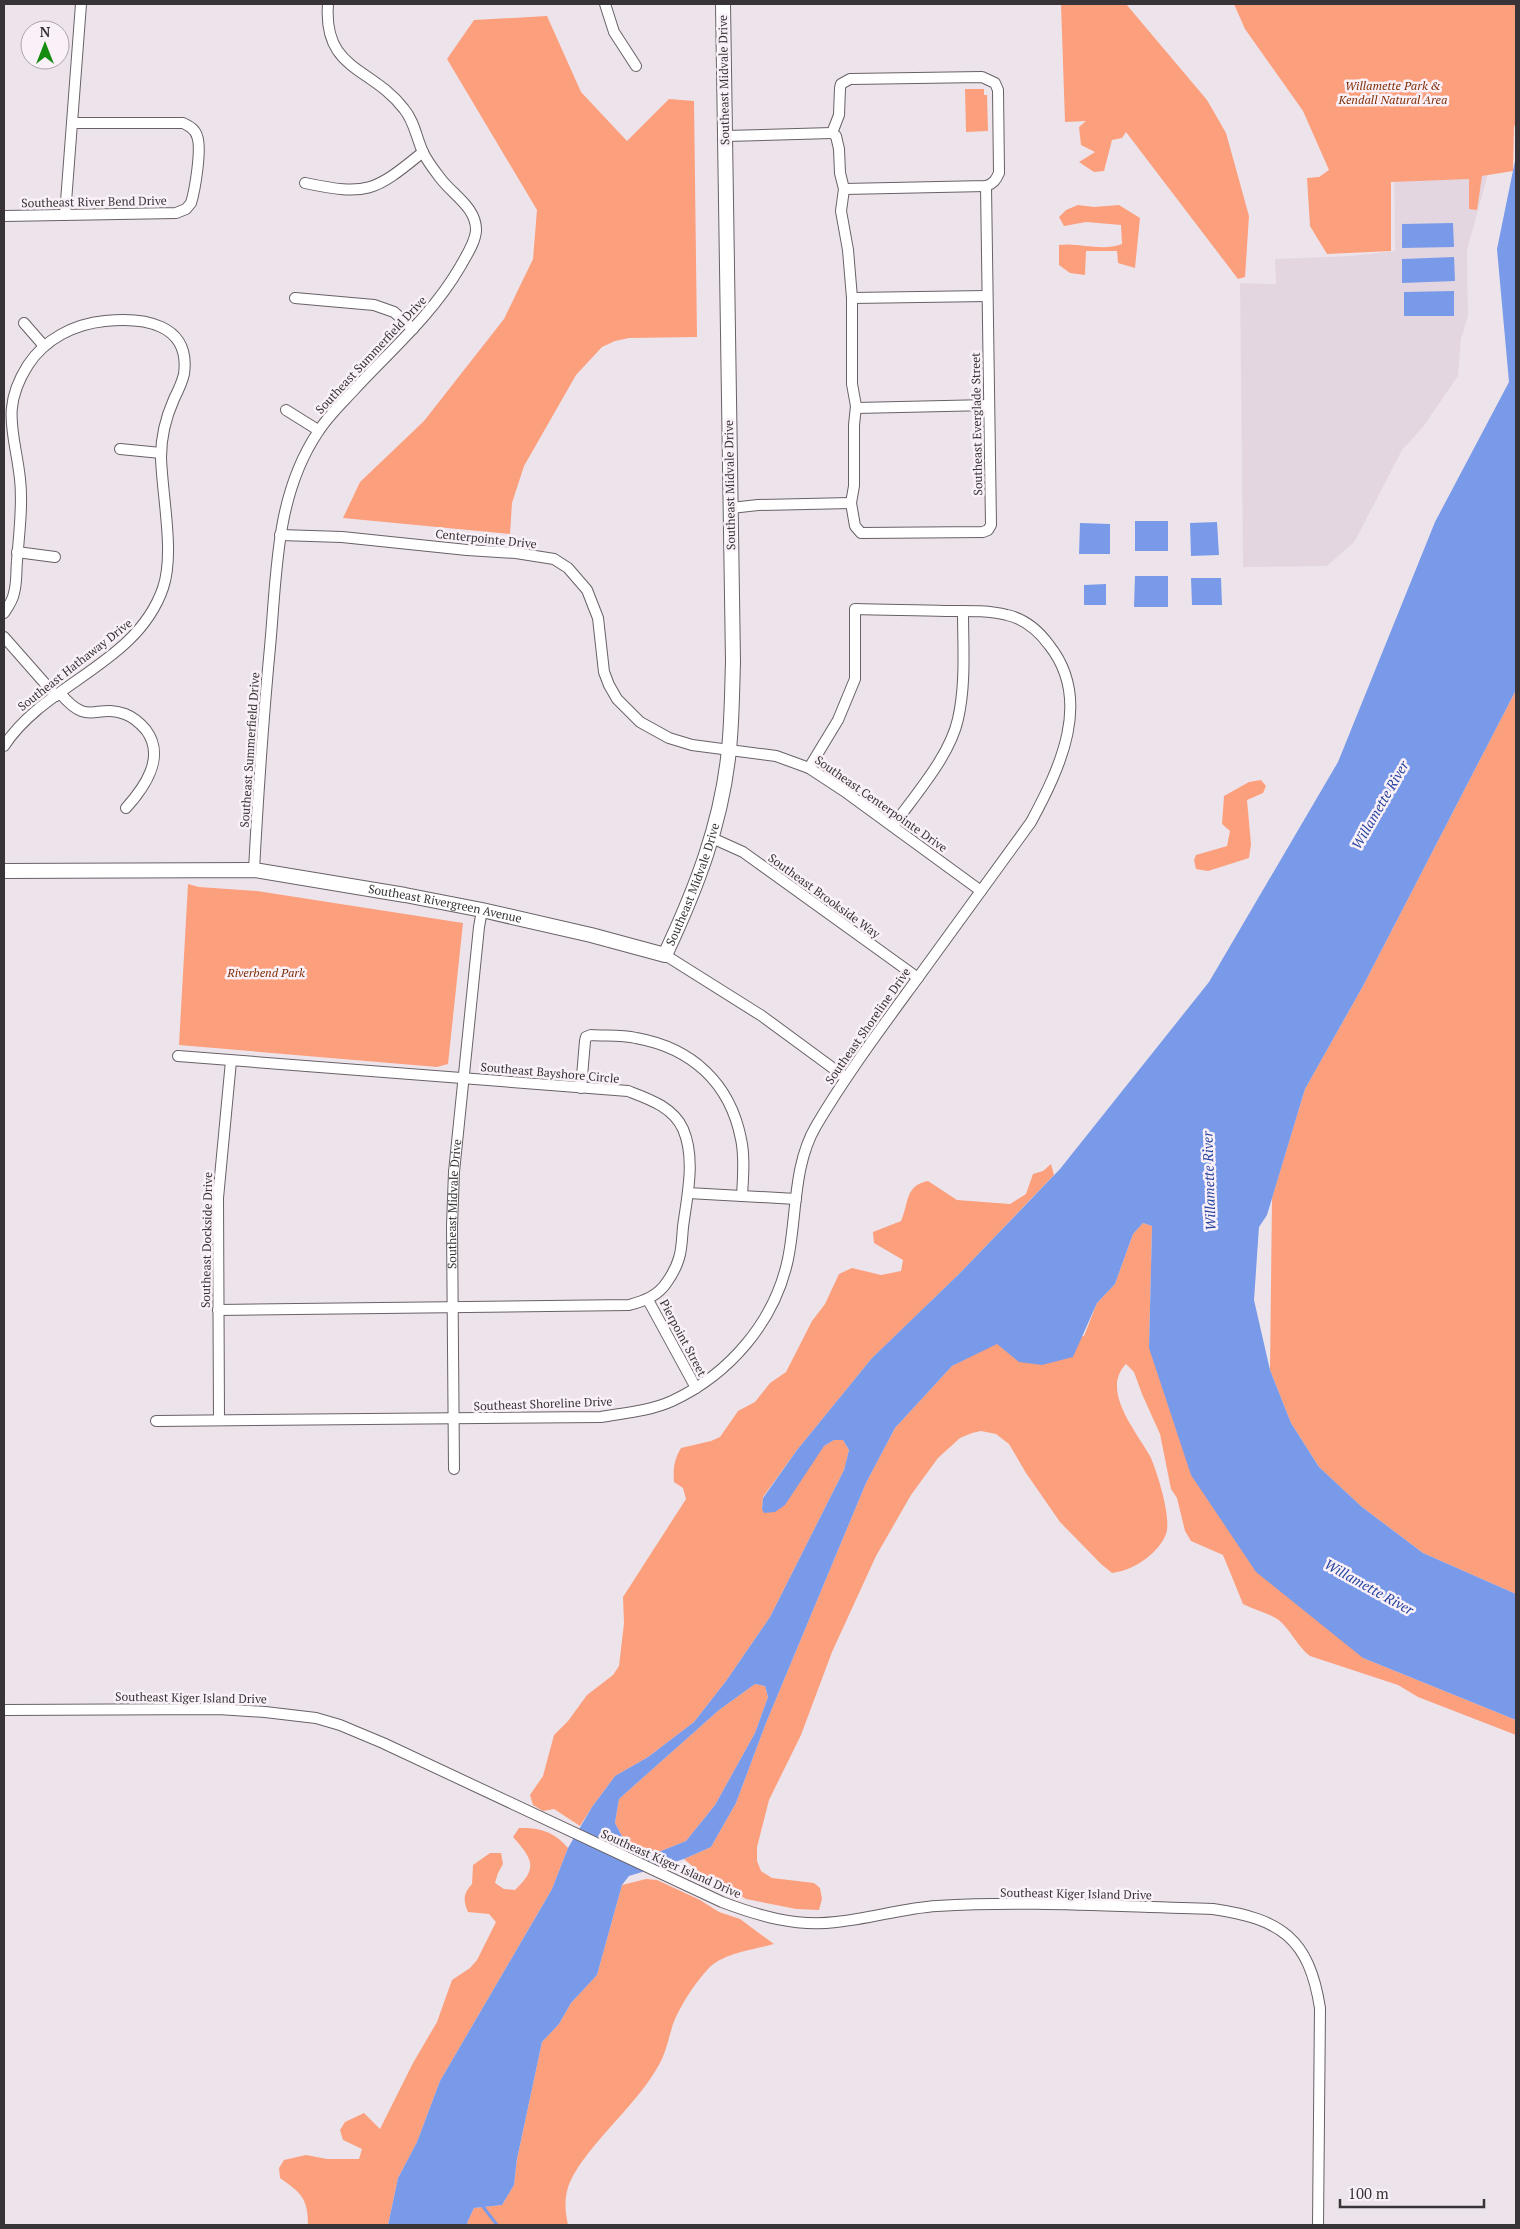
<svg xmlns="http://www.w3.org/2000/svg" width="1520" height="2229" font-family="'PT Serif',serif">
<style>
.built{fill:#e4d6e1}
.green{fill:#fc9f7d}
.water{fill:#799ae9;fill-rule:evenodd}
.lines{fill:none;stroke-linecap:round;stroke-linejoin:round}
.stream{stroke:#799ae9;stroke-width:3}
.street-casing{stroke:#686167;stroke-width:12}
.secondary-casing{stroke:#686167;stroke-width:16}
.street{stroke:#fff;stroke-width:10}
.secondary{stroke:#fff;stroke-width:14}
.labels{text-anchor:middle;stroke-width:5;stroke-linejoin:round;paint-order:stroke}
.street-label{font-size:12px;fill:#373336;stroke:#faf1f8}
.park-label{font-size:12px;font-style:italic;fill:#802e07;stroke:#faf1f8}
.water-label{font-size:14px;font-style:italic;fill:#26449f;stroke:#faf1f8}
</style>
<rect width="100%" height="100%" fill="#ede4eb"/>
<!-- built -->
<path class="built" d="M 1394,166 L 1488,174 L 1467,250 L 1468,316 L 1461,339 L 1458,376 L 1423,427 L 1402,450 L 1355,541 L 1327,566 L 1243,567 L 1240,283 L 1276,284 L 1275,259 L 1350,256 L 1395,251 Z"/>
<!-- green -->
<g class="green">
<path d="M 1061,4 L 1126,4 L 1207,100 L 1226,133 L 1249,216 L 1245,277 L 1238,279 L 1126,132 L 1122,138 L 1112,140 L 1104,171 L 1094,172 L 1079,162 L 1095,152 L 1081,145 L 1079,127 L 1086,121 L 1065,122 Z"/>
<path d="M 1234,4 L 1516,4 L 1516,122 L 1514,127 L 1513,171 L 1482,176 L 1477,210 L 1469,209 L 1469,179 L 1391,182 L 1391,251 L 1327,254 L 1310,226 L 1307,178 L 1319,177 L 1329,170 L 1303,111 L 1245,29 Z"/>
<path d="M 547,16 L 581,92 L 627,141 L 669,99 L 694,101 L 697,337 L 629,338 L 615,341 L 602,347 L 576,375 L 524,466 L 512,503 L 510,534 L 343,518 L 360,482 L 424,421 L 504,319 L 533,259 L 537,210 L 447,59 L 474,20 Z"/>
<path d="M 965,89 L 984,89 L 984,95 L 987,95 L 988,131 L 966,132 Z"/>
<path d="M 1078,205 L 1094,207 L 1119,205 L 1140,218 L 1135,268 L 1118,263 L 1117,251 L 1086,251 L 1085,275 L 1070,273 L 1059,265 L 1059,245 C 1080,242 1101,252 1122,244 L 1121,225 L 1086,222 L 1064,226 L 1059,217 L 1066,210 Z"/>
<path d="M 1516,690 L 1516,1594 L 1423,1553 L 1362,1507 L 1319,1467 L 1291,1423 L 1270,1370 L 1272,1198 L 1305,1089 L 1363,986 Z"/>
<path d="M 1261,780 L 1266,786 L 1263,793 L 1247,800 L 1251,844 L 1249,858 L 1208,871 L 1196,869 L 1194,860 L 1196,855 L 1227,846 L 1230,831 L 1222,824 L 1224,796 L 1249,782 Z"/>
<path d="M 188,884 L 199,887 L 257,891 L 463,923 L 448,1064 L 437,1067 L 179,1045 Z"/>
<path d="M 1051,1164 L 1054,1175 L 960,1273 L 872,1358 L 797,1450 L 763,1497 L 762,1509 L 824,1446 L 834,1440 L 843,1440 L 849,1450 L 844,1470 L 770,1617 L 726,1681 L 694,1722 L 648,1757 L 615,1776 L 592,1807 L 580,1826 L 554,1809 L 543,1811 L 533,1805 L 530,1795 L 543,1776 L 554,1735 L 568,1721 L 587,1695 L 613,1675 L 619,1666 L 624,1623 L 623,1597 L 686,1499 L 683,1488 L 674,1482 C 673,1469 674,1460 681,1448 L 711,1441 L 720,1437 L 738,1411 L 755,1402 L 770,1383 L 786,1372 L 812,1321 L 825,1304 L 839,1274 L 852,1268 L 881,1275 L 901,1271 L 903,1260 L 874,1243 L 873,1232 L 901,1221 C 909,1203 905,1185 928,1181 L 957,1200 L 1010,1204 L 1026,1194 L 1033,1174 L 1043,1171 Z"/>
<path d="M 1143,1223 L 1152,1226 L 1149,1348 L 1363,1658 L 1516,1720 L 1516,1735 L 1418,1697 L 1398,1685 L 1310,1656 C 1298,1647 1293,1634 1282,1623 C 1272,1613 1256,1611 1243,1604 L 1223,1555 L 1191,1541 L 1185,1531 L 1177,1498 L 1171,1489 L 1160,1434 L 1142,1394 L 1134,1372 L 1126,1364 C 1100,1390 1137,1432 1150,1456 C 1157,1471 1172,1519 1166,1534 C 1163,1543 1154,1552 1147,1558 C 1136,1566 1126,1571 1112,1573 L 1101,1564 L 1060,1522 L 1026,1473 L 1009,1444 L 996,1434 L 981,1431 L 972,1433 L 960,1438 L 938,1458 L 911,1495 L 876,1556 L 832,1652 L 801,1735 L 769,1800 L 757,1847 L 757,1861 L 761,1871 L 772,1878 L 814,1883 L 820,1888 L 822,1899 L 819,1910 L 796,1909 L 746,1899 L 697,1870 L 684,1859 L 711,1847 L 736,1803 L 766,1723 L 866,1483 L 895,1428 L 952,1366 L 997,1343 L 1005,1350 L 1084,1336 L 1097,1303 L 1115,1284 L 1133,1234 Z"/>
<path d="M 755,1684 L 765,1686 L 768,1697 L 755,1733 L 715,1805 L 686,1841 L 661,1851 L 637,1850 L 624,1840 L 615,1823 L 619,1799 L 719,1710 Z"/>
<path d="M 519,1828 C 539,1827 555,1832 568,1848 L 552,1889 L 440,2081 L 417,2142 L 398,2178 L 388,2225 L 308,2225 C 308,2198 301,2193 280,2178 L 279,2168 L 284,2160 L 306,2155 L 327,2159 L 359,2159 L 362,2149 L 343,2140 L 340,2130 L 345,2122 L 364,2113 L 380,2129 L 413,2063 L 437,2022 L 452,1980 L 470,1968 L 477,1960 L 496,1922 L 489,1914 L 468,1912 C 463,1900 463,1894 472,1884 L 473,1865 L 490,1853 L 501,1853 L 503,1864 L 498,1873 L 495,1883 L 504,1889 L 515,1890 C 539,1867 532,1859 513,1837 Z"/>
<path d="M 646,1879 L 657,1880 L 700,1900 L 719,1912 L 740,1919 L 774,1944 C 753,1950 723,1953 708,1969 C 694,1984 680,2006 673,2024 C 669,2037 666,2052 660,2063 C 637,2105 598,2134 574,2174 C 564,2191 564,2207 568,2225 L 469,2225 L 467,2223 L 474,2208 L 502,2205 L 514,2185 L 517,2159 L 542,2042 L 559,2024 L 571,2003 L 597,1975 L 622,1885 Z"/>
</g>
<!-- water -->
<g class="water">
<path d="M 1516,156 L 1516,690 L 1363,986 L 1305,1089 L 1267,1215 L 1259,1227 L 1254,1300 L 1270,1370 L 1291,1423 L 1319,1467 L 1362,1507 L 1423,1553 L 1516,1594 L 1516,1720 L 1363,1658 L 1256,1572 L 1191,1475 L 1149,1348 L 1152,1226 L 1143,1223 L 1133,1234 L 1115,1284 L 1097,1303 L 1073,1357 L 1042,1365 L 1019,1362 L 997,1344 L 952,1366 L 895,1428 L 866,1483 L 766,1723 L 736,1803 L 711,1847 L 684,1859 L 629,1876 L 622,1885 L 597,1975 L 571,2003 L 559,2024 L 542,2042 L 517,2159 L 514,2185 L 502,2205 L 474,2208 L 467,2223 L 469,2225 L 388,2225 L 398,2178 L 417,2142 L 440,2081 L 552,1889 L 568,1848 L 592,1807 L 615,1776 L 648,1757 L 694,1722 L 726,1681 L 770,1617 L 844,1470 L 849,1450 L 843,1440 L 834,1440 L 824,1446 L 785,1505 L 775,1512 L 764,1513 L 762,1509 L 763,1498 L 797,1450 L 872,1358 L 960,1273 L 1060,1169 L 1209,982 L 1338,762 L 1435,522 L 1509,382 L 1497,249 ZM 755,1684 L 765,1686 L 768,1697 L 755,1733 L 715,1805 L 686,1841 L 661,1851 L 637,1850 L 624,1840 L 615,1823 L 619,1799 L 719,1710 Z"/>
<path d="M 1453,223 L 1454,247 L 1402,248 L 1402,224 Z"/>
<path d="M 1454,257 L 1455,281 L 1402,283 L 1402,259 Z"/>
<path d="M 1454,291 L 1454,316 L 1404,316 L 1404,292 Z"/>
<rect x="1135" y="521" width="33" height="30"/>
<path d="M 1217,522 L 1219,555 L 1191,556 L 1190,523 Z"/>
<path d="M 1080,523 L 1110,524 L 1110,554 L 1079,554 Z"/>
<path d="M 1135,576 L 1168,576 L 1168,607 L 1134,607 Z"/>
<path d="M 1191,578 L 1221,578 L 1222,605 L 1192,605 Z"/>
<path d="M 1106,584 L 1106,605 L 1084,605 L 1084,585 Z"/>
</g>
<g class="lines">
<!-- stream -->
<path class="stream" d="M 481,2204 L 497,2225"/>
<!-- street casing -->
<g class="street-casing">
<g id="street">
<path d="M 605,4 L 614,32 L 636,66"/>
<path d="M 832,133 L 836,136 L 839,149 L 840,173 L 844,189 L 841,211 L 848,250 L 852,298 L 852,384 L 856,406 L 854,425 L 854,486 L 851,503 L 855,526 L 861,533 L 983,532 L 988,530 L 991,525 L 986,186"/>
<path d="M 832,133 L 839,115 L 840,88 L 841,84 L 850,79 L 982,77 L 995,83 L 998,90 L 999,173 C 996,180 993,184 986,186 L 844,189"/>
<path d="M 726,136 L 832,133"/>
<path d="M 305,183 C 367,196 374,192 423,152"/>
<path d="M 65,215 L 81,4"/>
<path d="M 4,216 L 176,213 L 186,209 L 191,203 C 195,190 202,148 197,136 C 195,129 189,126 183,123 L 72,123"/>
<path d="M 295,298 L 374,305 L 394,312 L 413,329"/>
<path d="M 852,298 L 987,296"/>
<path d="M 24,323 L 44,346"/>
<path d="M 856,408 L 989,405"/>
<path d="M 286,410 L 318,430"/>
<path d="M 120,449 L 161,453"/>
<path d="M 731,508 L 758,505 L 851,503"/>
<path d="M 280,535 L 342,537 L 467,550 L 516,553 L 554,559 L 568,568 L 587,590 L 598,618 L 604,672 L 609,685 L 617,699 L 640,722 L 669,738 L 692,745 L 776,756 L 809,768 L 844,791 L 981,891"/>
<path d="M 17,552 L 55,557"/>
<path d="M 4,613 C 8,607 13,600 14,593 C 17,583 16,571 17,561 C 19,534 23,505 20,479 C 15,433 0,409 28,365 C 45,339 74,324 105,321 C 142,317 191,323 184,374 C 182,383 178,391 174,399 C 166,417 161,438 161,457 C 162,496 175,553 163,588 C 137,664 45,683 4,746"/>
<path d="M 4,637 L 56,696"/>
<path d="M 60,693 C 89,728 95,703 125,714 C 133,717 140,723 146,730 C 166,757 145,787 126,808"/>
<path d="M 893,826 C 915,795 950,756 958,719 C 966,684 963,646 963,611"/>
<path d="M 712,838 L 743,852 L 918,978"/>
<path d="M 254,870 C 258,795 263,721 270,647 C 277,573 275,496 318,432 C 328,416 341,404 354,390 C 391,350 432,315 460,267 C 466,256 475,243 476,231 C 477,208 453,195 441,179 C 434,170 426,160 422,150 C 416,136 414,121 404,109 C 371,66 323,71 328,4"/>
<path d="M 665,955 L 762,1016 L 845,1077"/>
<path d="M 178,1056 L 628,1091 C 649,1099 673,1107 683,1129 C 696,1159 687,1196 683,1227 C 682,1237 682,1249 679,1258 C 677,1265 672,1275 667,1282 C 658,1296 644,1301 629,1305 L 218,1310"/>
<path d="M 581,1088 L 585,1041 L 586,1037 L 591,1035 C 606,1036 622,1035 636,1038 C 692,1048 730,1083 741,1139 C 745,1157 743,1178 742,1196"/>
<path d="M 688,1193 L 796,1199"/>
<path d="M 648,1300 L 696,1388"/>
<path d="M 219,1420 L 218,1198 L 231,1061"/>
<path d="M 156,1421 L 601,1417 C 624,1413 650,1411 672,1401 C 730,1374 775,1321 788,1259 C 797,1215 793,1165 816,1126 C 846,1075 882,1027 917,979 C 955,927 993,874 1031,822 C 1060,768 1093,700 1049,645 C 1038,630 1025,619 1007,615 C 987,610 966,611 946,611 C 915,610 885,610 855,609 L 855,679 L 838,720 L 809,768"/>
<path id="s1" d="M 454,1469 L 452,1226 L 454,1172 L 479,927 L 482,910"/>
<path d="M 4,1710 L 218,1709 L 265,1712 L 316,1718 L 340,1725 L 383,1743 L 722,1902 C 759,1916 796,1927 836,1922 C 870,1919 903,1908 937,1906 C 1028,1900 1122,1907 1213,1909 C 1281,1919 1309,1938 1320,2008 L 1318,2225"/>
</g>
</g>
<!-- secondary casing -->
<g class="secondary-casing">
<g id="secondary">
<path id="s2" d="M 4,871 L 254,870 L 405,895 L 482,910 L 591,935 L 665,955 C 696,889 722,823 729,749 C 732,720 732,691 733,662 L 723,4"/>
</g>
</g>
<!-- street -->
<use href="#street" class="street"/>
<!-- secondary -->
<use href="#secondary" class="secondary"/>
</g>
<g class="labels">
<!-- street labels -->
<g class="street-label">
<text transform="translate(724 80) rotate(-91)" y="4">Southeast Midvale Drive</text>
<text transform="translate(94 202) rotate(-1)" y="4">Southeast River Bend Drive</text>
<text transform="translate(371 355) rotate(-47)" y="4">Southeast Summerfield Drive</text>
<text transform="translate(977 424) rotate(-91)" y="4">Southeast Everglade Street</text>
<text transform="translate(730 485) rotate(-91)" y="4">Southeast Midvale Drive</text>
<text transform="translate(486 539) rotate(6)" y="4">Centerpointe Drive</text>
<text transform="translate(75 665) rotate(-38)" y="4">Southeast Hathaway Drive</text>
<text transform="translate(250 750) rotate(-86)" y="4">Southeast Summerfield Drive</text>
<text transform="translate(881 804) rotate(35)" y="4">Southeast Centerpointe Drive</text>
<text dy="4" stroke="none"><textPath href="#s2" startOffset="746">Southeast Midvale Drive</textPath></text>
<text transform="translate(824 896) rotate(36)" y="4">Southeast Brookside Way</text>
<text dy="4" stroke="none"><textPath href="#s2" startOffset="444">Southeast Rivergreen Avenue</textPath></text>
<text transform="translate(868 1026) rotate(-55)" y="4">Southeast Shoreline Drive</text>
<text transform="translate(550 1073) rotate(5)" y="4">Southeast Bayshore Circle</text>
<text dy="4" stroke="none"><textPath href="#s1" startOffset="265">Southeast Midvale Drive</textPath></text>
<text transform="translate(207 1240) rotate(-89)" y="4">Southeast Dockside Drive</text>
<text transform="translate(683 1338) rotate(62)" y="4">Pierpoint Street</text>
<text transform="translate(543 1404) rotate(-2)" y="4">Southeast Shoreline Drive</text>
<text transform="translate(191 1698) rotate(1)" y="4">Southeast Kiger Island Drive</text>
<text transform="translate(671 1864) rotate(24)" y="4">Southeast Kiger Island Drive</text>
<text transform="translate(1076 1894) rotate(1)" y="4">Southeast Kiger Island Drive</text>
</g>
<!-- park labels -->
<g class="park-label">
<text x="1393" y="90">Willamette Park &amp;<tspan x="1393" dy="14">Kendall Natural Area</tspan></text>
<text x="266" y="977">Riverbend Park</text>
</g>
<!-- water labels -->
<g class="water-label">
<text transform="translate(1380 805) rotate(-60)" y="5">Willamette River</text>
<text transform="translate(1209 1181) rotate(-92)" y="5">Willamette River</text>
<text transform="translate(1369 1587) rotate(29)" y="5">Willamette River</text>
</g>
</g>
<!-- border -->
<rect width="1520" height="2229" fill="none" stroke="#373336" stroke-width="10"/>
<!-- north arrow -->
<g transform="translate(45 45)"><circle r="24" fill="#faf1f8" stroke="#aca5aa"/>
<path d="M0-4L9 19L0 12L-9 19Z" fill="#168b11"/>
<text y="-8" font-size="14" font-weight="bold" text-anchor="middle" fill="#373336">N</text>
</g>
<!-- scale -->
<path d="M1340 2199v8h144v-8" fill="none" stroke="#373336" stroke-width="2.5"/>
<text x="1348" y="2199" font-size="15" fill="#373336" stroke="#faf1f8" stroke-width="4" paint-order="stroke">100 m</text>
</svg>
